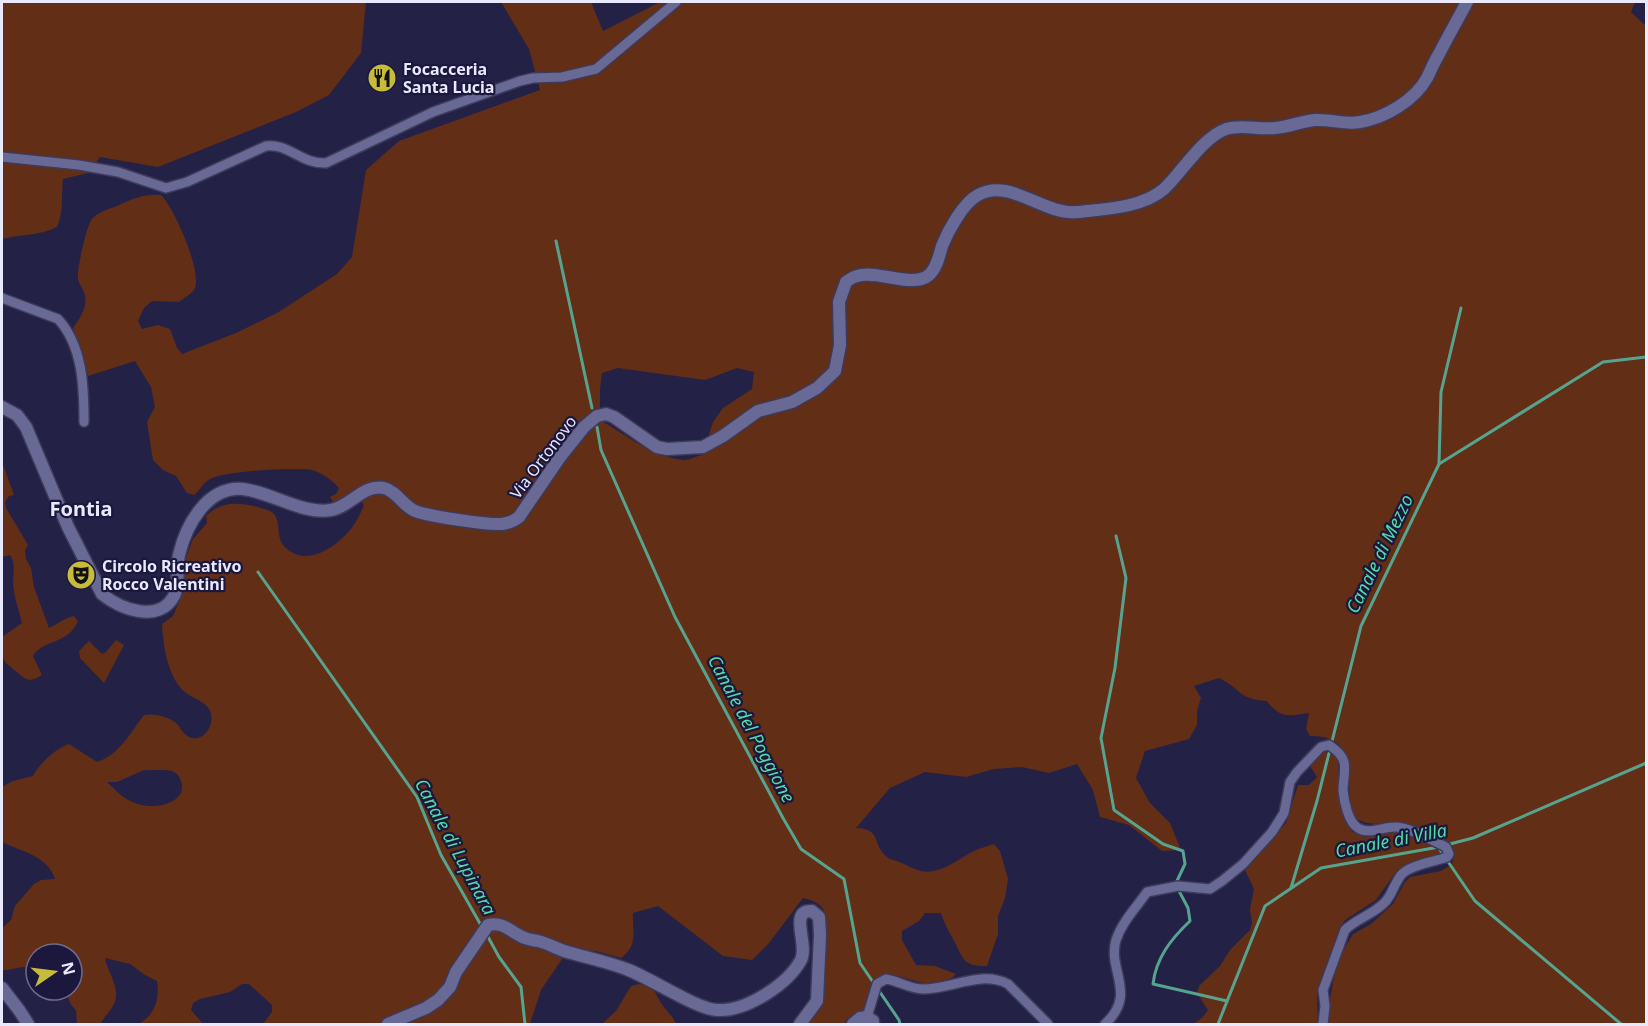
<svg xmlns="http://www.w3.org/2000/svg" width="1648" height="1026" font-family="'Noto Sans',sans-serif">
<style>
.green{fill:#622e15;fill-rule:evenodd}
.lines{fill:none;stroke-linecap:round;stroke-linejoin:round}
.stream{stroke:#56a48f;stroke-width:3}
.minor-casing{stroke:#3e3a5a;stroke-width:12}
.tertiary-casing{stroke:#3e3a5a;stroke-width:15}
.minor{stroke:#696995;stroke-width:9}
.tertiary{stroke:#696995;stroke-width:12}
.labels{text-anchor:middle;stroke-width:4.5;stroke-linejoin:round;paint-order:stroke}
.poi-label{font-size:16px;font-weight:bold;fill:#e8e9fd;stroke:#1b173d;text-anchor:start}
.street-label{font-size:16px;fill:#e8e9fd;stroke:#1b173d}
.water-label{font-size:18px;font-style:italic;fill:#54daa6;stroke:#1b173d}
.quarter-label{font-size:20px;font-weight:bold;fill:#e8e9fd;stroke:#1b173d}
</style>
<rect width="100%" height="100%" fill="#242147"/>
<!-- green -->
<g class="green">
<path d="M 2,2 L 366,2 L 361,53 L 329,95 L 296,112 L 158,167 L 100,157 L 88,173 L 63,179 C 61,196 64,211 57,227 C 39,236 21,234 2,239 Z"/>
<path d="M 501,2 L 591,2 L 603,31 L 660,2 L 1635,2 L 1631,12 L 1646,26 L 1646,1024 L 1328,1024 L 1328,1010 L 1337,961 L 1353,934 L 1371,924 L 1393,904 L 1405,882 L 1410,877 L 1441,871 L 1452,864 C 1454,856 1454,851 1449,844 C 1435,838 1420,829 1405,825 C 1386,820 1374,829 1355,818 C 1340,786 1365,735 1310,736 L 1306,729 L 1309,713 C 1289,716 1280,719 1267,701 C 1237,699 1242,689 1219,678 L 1194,686 L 1201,698 L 1197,711 L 1197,725 L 1189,739 L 1145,751 L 1136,778 L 1150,803 L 1170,823 L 1181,850 L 1162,851 L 1129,825 L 1100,817 L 1093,790 L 1077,764 L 1049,773 L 1022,767 L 994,769 L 966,777 L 925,772 L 890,788 L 856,828 C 883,829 871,844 887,857 C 890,860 895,860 899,862 C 912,867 920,874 934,871 C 951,867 961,857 976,850 C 981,848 988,846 994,844 L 1000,851 L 1008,879 L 1005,898 L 998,916 L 998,934 L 987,966 C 962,967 963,957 953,939 C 948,930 944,923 941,913 L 925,913 L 919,921 L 902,931 L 902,940 L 916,965 L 935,966 L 956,974 L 952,978 L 930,985 L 894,975 L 876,979 L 870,987 L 867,1009 L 847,1019 L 844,1024 L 808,1024 C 820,1006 826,983 826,961 C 826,955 824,948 824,942 C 823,933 828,923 825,914 C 823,904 812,900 803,898 L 769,943 L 752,960 L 723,956 L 658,906 L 633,913 C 632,932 639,944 621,958 L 596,951 L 574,950 L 564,956 L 541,990 L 530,1024 L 263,1024 L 272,1012 L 272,1005 L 249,984 L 242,984 L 230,992 L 200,999 L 193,1003 L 191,1010 L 203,1024 L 139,1024 C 155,1014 160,999 157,981 L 145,975 L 130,964 L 105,958 C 108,974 121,987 114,1004 C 110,1012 104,1017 100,1024 L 77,1024 L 76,1010 C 69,1004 68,999 68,990 L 72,990 L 72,954 L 36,954 L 36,973 C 25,961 16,971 2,970 L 2,928 L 11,920 L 15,906 L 34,884 L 41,880 L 55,879 C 47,855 22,852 2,842 L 2,787 L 13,781 L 33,776 C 39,764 56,748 69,744 L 97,762 C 119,755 131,732 144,715 C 154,713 166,716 175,722 C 181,727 183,736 192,738 C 207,741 216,720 209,709 C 204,701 193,698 186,693 C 168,679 163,646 162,624 L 173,616 L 178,604 L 182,568 L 193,539 L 207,523 L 206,516 C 221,501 238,502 258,507 C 263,509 271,510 274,514 C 281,522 276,536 283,545 C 304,570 338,547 353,526 C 358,520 360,513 364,506 L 361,499 L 334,503 L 330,497 L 336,494 L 339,488 C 332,480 322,473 312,470 C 296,467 223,471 210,479 C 202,483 201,490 194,495 L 187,493 L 176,476 L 163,470 L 153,460 L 147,422 L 155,407 L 151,387 L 135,361 L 88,376 L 73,328 C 81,317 90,303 83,290 C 81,285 78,283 78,277 C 77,269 87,224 92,219 C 98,212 109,209 117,206 C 132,199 144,194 161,195 C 174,207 204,275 194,290 C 191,294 184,298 179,302 L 152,301 L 144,308 L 138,321 L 142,329 L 158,325 L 170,329 L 177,348 L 182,354 L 236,333 L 277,313 L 337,274 L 352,257 L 366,170 L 399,141 L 540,90 L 529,49 ZM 618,368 L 705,380 L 737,368 L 754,372 L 752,389 L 723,408 L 713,422 L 702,455 C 696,456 690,460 684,460 C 651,457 627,435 600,420 L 600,389 L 602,373 ZM 144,770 C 153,771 163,769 172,771 C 177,773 179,776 181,781 C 188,802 158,809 142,805 C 128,803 116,791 107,782 L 117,782 Z"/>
<path d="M 2,462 L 14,495 L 9,496 L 5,502 L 6,508 L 28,545 L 25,550 L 26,559 L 31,568 L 34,587 L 49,628 C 58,624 64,618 74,616 L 78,621 C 68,645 43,639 33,656 L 42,675 C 28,685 23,677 12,668 C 8,665 4,662 3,657 C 0,651 1,643 2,637 L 22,623 C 19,610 14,597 13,584 C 13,573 16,565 10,555 L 2,557 Z"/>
<path d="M 116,640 L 124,645 L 104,683 L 80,658 L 79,651 L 89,641 L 102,654 L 106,652 Z"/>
<path d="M 1323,751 L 1338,757 L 1339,792 L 1351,831 L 1365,837 L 1395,831 L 1402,832 L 1442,850 L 1441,855 L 1415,862 L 1398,869 L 1376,900 L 1345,920 L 1340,928 L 1320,981 L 1317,999 L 1318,1024 L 1193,1024 L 1202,1018 L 1208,1010 L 1197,993 L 1199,986 L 1220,966 L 1230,950 L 1250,930 L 1252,923 L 1250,909 L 1254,889 L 1245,870 L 1286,823 L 1298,785 L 1309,785 L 1317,777 L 1309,764 Z"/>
<path d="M 640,984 L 650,986 C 656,991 657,997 661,1003 C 666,1011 673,1016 676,1024 L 602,1024 L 616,1011 L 631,986 Z"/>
</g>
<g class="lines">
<!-- stream -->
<g class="stream">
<path d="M 556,241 L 592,408"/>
<path d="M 597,427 L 601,450 L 675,617 L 783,818 L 801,849 L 844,879 L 860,963 L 899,1020 L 900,1024"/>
<path d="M 1439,464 L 1441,392 L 1461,308"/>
<path d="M 1116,536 L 1126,578 L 1115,668 L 1101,738 L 1114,810 L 1163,844 L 1183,851 L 1185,864 L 1176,883"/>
<path d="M 258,572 L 417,797 L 441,855 L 482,927"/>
<path d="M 1446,845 L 1473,838 L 1646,763"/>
<path d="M 1438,847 L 1475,901 L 1621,1024"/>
<path d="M 1291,888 L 1317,801 L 1361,626 L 1439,464 L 1603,362 L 1646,357"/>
<path d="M 1178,889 L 1188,908 L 1190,921 C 1171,939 1156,958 1153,984 L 1227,1001"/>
<path d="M 487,935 L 499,957 L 521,987 L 525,1024"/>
<path d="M 1218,1024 L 1265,906 L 1321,868 L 1439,847"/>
</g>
<!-- minor casing -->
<g class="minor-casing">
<g id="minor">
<path d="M 2,157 L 79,165 L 118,172 L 166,188 L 187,182 L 266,146 C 288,143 301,164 326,163 L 433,112 L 520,81 L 533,78 L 562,77 L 596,69 L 676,2"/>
<path d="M 2,298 L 58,319 C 83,346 84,388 84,422"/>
<path d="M 867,1017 L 877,984 L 886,979 C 899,981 910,989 923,989 C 952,989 981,970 1008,984 L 1048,1024"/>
<path d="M 1105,1024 C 1138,994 1107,970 1116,940 C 1122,922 1136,908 1147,892 L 1178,886 L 1210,889 L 1222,881 L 1243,864 L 1272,832 L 1284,813 L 1290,782 L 1297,772 L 1321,747 L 1329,745 C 1335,749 1342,754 1344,762 C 1346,771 1343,781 1343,790 C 1344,801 1348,822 1358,828 C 1368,835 1383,827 1394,827 C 1408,826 1433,841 1446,847 L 1449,854 L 1447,857 C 1434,862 1414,864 1403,873 C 1396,879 1393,893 1386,901 C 1375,914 1357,918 1345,930 L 1323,990 L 1325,1006 L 1323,1024"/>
</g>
</g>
<!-- tertiary casing -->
<g class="tertiary-casing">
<g id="tertiary">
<path d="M 2,407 L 17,415 L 26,427 L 68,527 L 102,594 C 120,609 159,624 174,596 C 180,584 176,568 179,555 C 186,525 207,486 243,489 C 271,492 303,515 331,510 C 350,507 363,484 384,488 C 396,491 402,504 413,510 C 424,516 489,525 502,524 C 509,523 514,521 519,517 L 560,457 L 584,427 L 597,416 L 606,414 L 614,417 L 657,447 L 667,449 L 703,447 L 723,436 L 758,411 L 792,402 L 817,388 L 835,371 L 840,345 L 839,302 L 846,282 C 849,280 853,277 857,276 C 877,269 912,289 929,275 C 937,268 939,256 942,246 C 948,231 963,203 978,195 C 1010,177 1042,215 1077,212 C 1105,209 1142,208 1164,189 C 1182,172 1202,138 1226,129 C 1241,124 1259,130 1275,128 C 1289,127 1302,121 1315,120 C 1331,119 1345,125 1360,122 C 1385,118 1415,100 1427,78 C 1431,70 1434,62 1439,54 C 1448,36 1458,19 1467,2"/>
<path d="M 2,988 L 19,1010 L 28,1024"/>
<path d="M 388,1024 L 426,1008 L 438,1000 L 450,987 L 456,972 L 488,925 C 504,921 511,933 525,938 C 529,940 534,940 538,941 C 547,943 555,948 564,951 C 584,957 605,961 626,969 C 649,977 696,1009 717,1010 C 746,1012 788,984 801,960 C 809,944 788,910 812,911 L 819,917 L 820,935 L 817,1001 L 800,1024"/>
<path d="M 853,1024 L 860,1018 L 867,1017 L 873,1021 L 873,1024"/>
</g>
</g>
<!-- minor -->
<use href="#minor" class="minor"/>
<!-- tertiary -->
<use href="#tertiary" class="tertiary"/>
</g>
<!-- icons -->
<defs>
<g id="restaurant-disc" transform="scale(1.5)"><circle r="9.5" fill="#c7bb3c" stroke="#1b173d"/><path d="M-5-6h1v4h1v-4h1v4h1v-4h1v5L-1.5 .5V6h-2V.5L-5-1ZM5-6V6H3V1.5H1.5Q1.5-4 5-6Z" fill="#111"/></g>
<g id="theatre-disc" transform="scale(1.5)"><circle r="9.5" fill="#c7bb3c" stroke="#1b173d"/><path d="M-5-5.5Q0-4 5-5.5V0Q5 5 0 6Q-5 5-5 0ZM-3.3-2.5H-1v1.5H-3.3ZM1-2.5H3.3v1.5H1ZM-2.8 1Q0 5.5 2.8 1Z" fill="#111"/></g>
</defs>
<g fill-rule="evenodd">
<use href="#restaurant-disc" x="382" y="78"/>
<use href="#theatre-disc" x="81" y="575"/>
</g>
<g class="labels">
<!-- poi labels -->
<g class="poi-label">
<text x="403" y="75">Focacceria<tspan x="403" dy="18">Santa Lucia</tspan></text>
<text x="102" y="572">Circolo Ricreativo<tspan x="102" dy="18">Rocco Valentini</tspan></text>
</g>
<!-- street labels -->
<g class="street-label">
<text transform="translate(543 457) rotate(-53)" y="6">Via Ortonovo</text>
</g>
<!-- water labels -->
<g class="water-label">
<text transform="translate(1380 554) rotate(-64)" y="6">Canale di Mezzo</text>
<text transform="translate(751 729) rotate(62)" y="6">Canale del Poggione</text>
<text transform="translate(1391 841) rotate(-11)" y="6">Canale di Villa</text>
<text transform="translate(455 847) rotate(62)" y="6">Canale di Lupinara</text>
</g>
<!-- quarter labels -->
<g class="quarter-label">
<text x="81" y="516">Fontia</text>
</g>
</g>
<!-- border -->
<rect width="1648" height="1026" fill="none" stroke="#e8e9fd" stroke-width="6"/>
<!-- north arrow -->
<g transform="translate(54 972) rotate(76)"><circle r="28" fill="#1b173d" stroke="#6d6b8a" stroke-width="1.5"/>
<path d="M0-4.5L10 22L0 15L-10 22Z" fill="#c7bb3c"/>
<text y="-9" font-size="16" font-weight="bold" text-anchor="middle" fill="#e8e9fd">N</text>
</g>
</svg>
